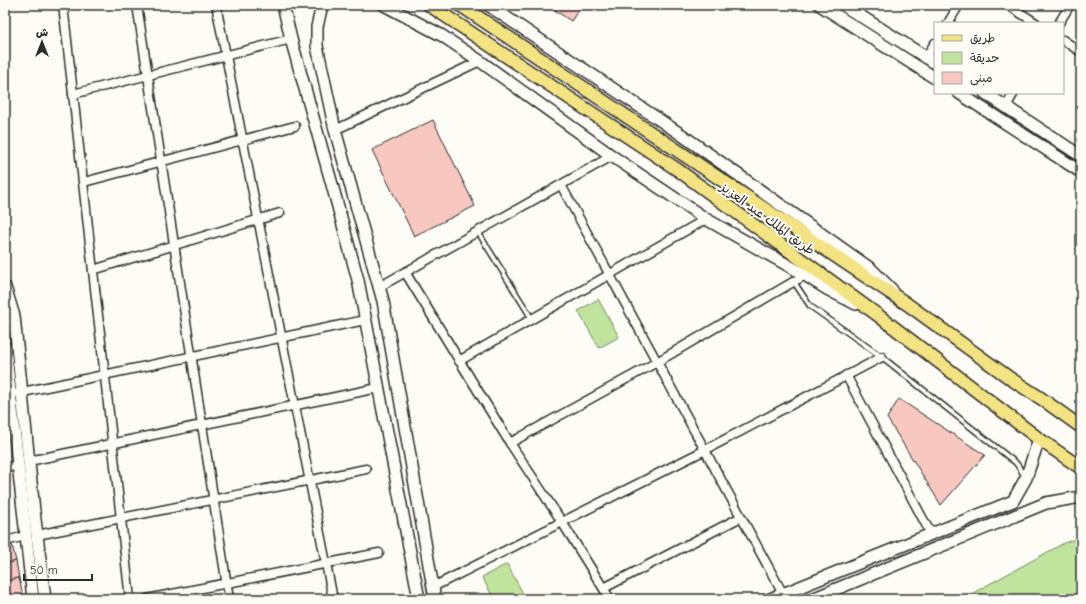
<svg xmlns="http://www.w3.org/2000/svg" width="1086" height="604" font-family="'Comic Neue','Playpen Sans Arabic',sans-serif">
<style>
.green{fill:#c0e39d;stroke:#768764}
.building{fill:#f8c8c0;stroke:#2b2b2b}
.lines{fill:none;stroke-linecap:round;stroke-linejoin:round}
.lane-casing{stroke:#2b2b2b;stroke-width:7}
.street-casing{stroke:#2b2b2b;stroke-width:11}
.secondary-casing{stroke:#2b2b2b;stroke-width:14}
.primary-casing{stroke:#2b2b2b;stroke-width:15}
.lane{stroke:#fdfcf7;stroke-width:4}
.street{stroke:#fdfcf7;stroke-width:8}
.secondary{stroke:#fdfcf7;stroke-width:11}
.primary{stroke:#f4e382;stroke-width:12}
.labels{text-anchor:middle;stroke-width:4;stroke-linejoin:round;paint-order:stroke}
.street-label{font-size:13px;fill:#2b2b2b;stroke:#fdfcf7}
</style>
<rect width="100%" height="100%" fill="#fdfcf7"/>
<filter id="ink" filterUnits="userSpaceOnUse"><feTurbulence type="fractalNoise" baseFrequency=".025" numOctaves="2"/><feDisplacementMap in="SourceGraphic" scale="8" xChannelSelector="R" yChannelSelector="G"/><feConvolveMatrix kernelMatrix="1 2 1 2 8 2 1 2 1" color-interpolation-filters="sRGB"/></filter>
<g filter="url(#ink)">
<!-- green -->
<g class="green">
<path d="M 598,299 L 619,337 L 599,348 L 578,311 Z"/>
<path d="M 1081,537 L 1081,599 L 962,599 L 1064,543 Z"/>
<path d="M 507,564 L 526,599 L 494,599 L 482,577 Z"/>
</g>
<!-- building -->
<g class="building">
<path d="M 547,5 L 582,5 L 571,21 Z"/>
<path d="M 433,120 L 475,206 L 414,236 L 372,150 Z"/>
<path d="M 899,399 L 985,455 L 941,505 L 887,418 Z"/>
<path d="M 12,545 L 16,561 L 5,564 L 5,547 Z"/>
<path d="M 16,561 L 19,578 L 5,581 L 5,564 Z"/>
<path d="M 19,578 L 23,596 L 5,599 L 5,581 Z"/>
<path d="M 23,596 L 23,599 L 8,599 Z"/>
</g>
<g class="lines">
<!-- lane casing -->
<g class="lane-casing">
<g id="lane">
<path d="M 478,232 L 532,319"/>
<path d="M 794,282 L 810,306 L 882,357 L 1016,463 L 1025,476"/>
</g>
</g>
<!-- street casing -->
<g class="street-casing">
<g id="street">
<path d="M 63,5 L 130,599"/>
<path d="M 137,5 L 229,599"/>
<path d="M 216,5 L 333,599"/>
<path d="M 1008,5 L 1036,23"/>
<path d="M 948,23 L 959,5"/>
<path d="M 1059,23 L 1070,5"/>
<path d="M 1063,40 L 1081,52"/>
<path d="M 926,57 L 935,43"/>
<path d="M 73,94 L 291,39"/>
<path d="M 1006,106 L 1014,93"/>
<path d="M 335,130 L 480,61"/>
<path d="M 84,182 L 295,126"/>
<path d="M 561,185 L 783,594"/>
<path d="M 93,270 L 280,213"/>
<path d="M 405,272 L 510,443 L 562,522 L 610,599"/>
<path d="M 379,287 L 612,156"/>
<path d="M 459,361 L 706,219"/>
<path d="M 846,375 L 931,534"/>
<path d="M 18,393 L 365,320"/>
<path d="M 510,443 L 657,362 L 805,275"/>
<path d="M 29,461 L 378,388"/>
<path d="M 5,468 L 18,465"/>
<path d="M 37,535 L 366,469"/>
<path d="M 5,541 L 26,536"/>
<path d="M 433,587 L 705,450 L 882,357"/>
<path d="M 604,588 L 741,517"/>
<path d="M 147,599 L 379,553"/>
</g>
</g>
<!-- secondary casing -->
<g class="secondary-casing">
<g id="secondary">
<path d="M 283,5 L 291,39 L 331,181 L 358,280 L 419,599"/>
<path d="M 322,5 L 317,27 L 317,46 L 335,130 L 383,301 L 435,599"/>
<path d="M 384,5 L 441,35 L 480,61 L 612,156 L 706,219 L 805,275 L 827,289 L 856,304"/>
<path d="M 488,5 L 682,135 L 871,269 L 892,290"/>
<path d="M 820,5 L 935,78"/>
<path d="M 843,5 L 935,63"/>
<path d="M 959,93 L 1081,172"/>
<path d="M 985,93 L 1081,156"/>
<path d="M 5,287 L 14,316 L 34,511 L 45,599"/>
<path d="M 5,347 L 33,599"/>
<path d="M 770,599 L 1013,501 L 1026,478 L 1039,439"/>
<path d="M 812,599 L 1046,503 L 1081,497"/>
</g>
</g>
<!-- primary casing -->
<g class="primary-casing">
<g id="primary">
<path d="M 429,5 L 678,170 L 879,316 L 1039,439 L 1081,468"/>
<path d="M 460,5 L 907,304 L 1011,379 L 1042,399 L 1081,427"/>
</g>
</g>
<!-- lane -->
<use href="#lane" class="lane"/>
<!-- street -->
<use href="#street" class="street"/>
<!-- secondary -->
<use href="#secondary" class="secondary"/>
<!-- primary -->
<use href="#primary" class="primary"/>
</g>
</g>
<g class="labels">
<!-- street labels -->
<g class="street-label">
<text transform="translate(768 218) rotate(36)" y="5">طريق الملك عبد العزيز</text>
</g>
</g>
<!-- margin -->
<rect width="1086" height="604" fill="none" stroke="#fdfcf7" stroke-width="20"/>
<rect x="10" y="10" width="1066" height="584" fill="none" stroke="#2b2b2b" stroke-width="1.5" filter="url(#ink)"/>
<!-- legend -->
<rect x="934" y="22" width="130" height="72" fill="#fdfcf7" stroke="#a9a8a5"/>
<rect x="942" y="35" width="20" height="6" fill="#f4e382" stroke="#a9a8a5"/>
<text x="970" y="42" font-size="12" fill="#2b2b2b">طريق</text>
<rect x="942" y="52" width="20" height="12" fill="#c0e39d" stroke="#a9a8a5"/>
<text x="970" y="62" font-size="12" fill="#2b2b2b">حديقة</text>
<rect x="942" y="72" width="20" height="12" fill="#f8c8c0" stroke="#a9a8a5"/>
<text x="970" y="82" font-size="12" fill="#2b2b2b">مبنى</text>
<!-- north arrow -->
<g transform="translate(42 42)" stroke="#fdfcf7" stroke-width="3" paint-order="stroke">
<path d="M0-3L7 15L0 10L-7 15Z" fill="#2b2b2b"/>
<text y="-6" font-size="11" font-weight="bold" text-anchor="middle" fill="#2b2b2b">ش</text>
</g>
<!-- scale -->
<path d="M24 574v6h68v-6" fill="none" stroke="#2b2b2b" stroke-width="2"/>
<text x="30" y="574" font-size="12" fill="#2b2b2b" stroke="#fdfcf7" stroke-width="3" paint-order="stroke">50 m</text>
</svg>
